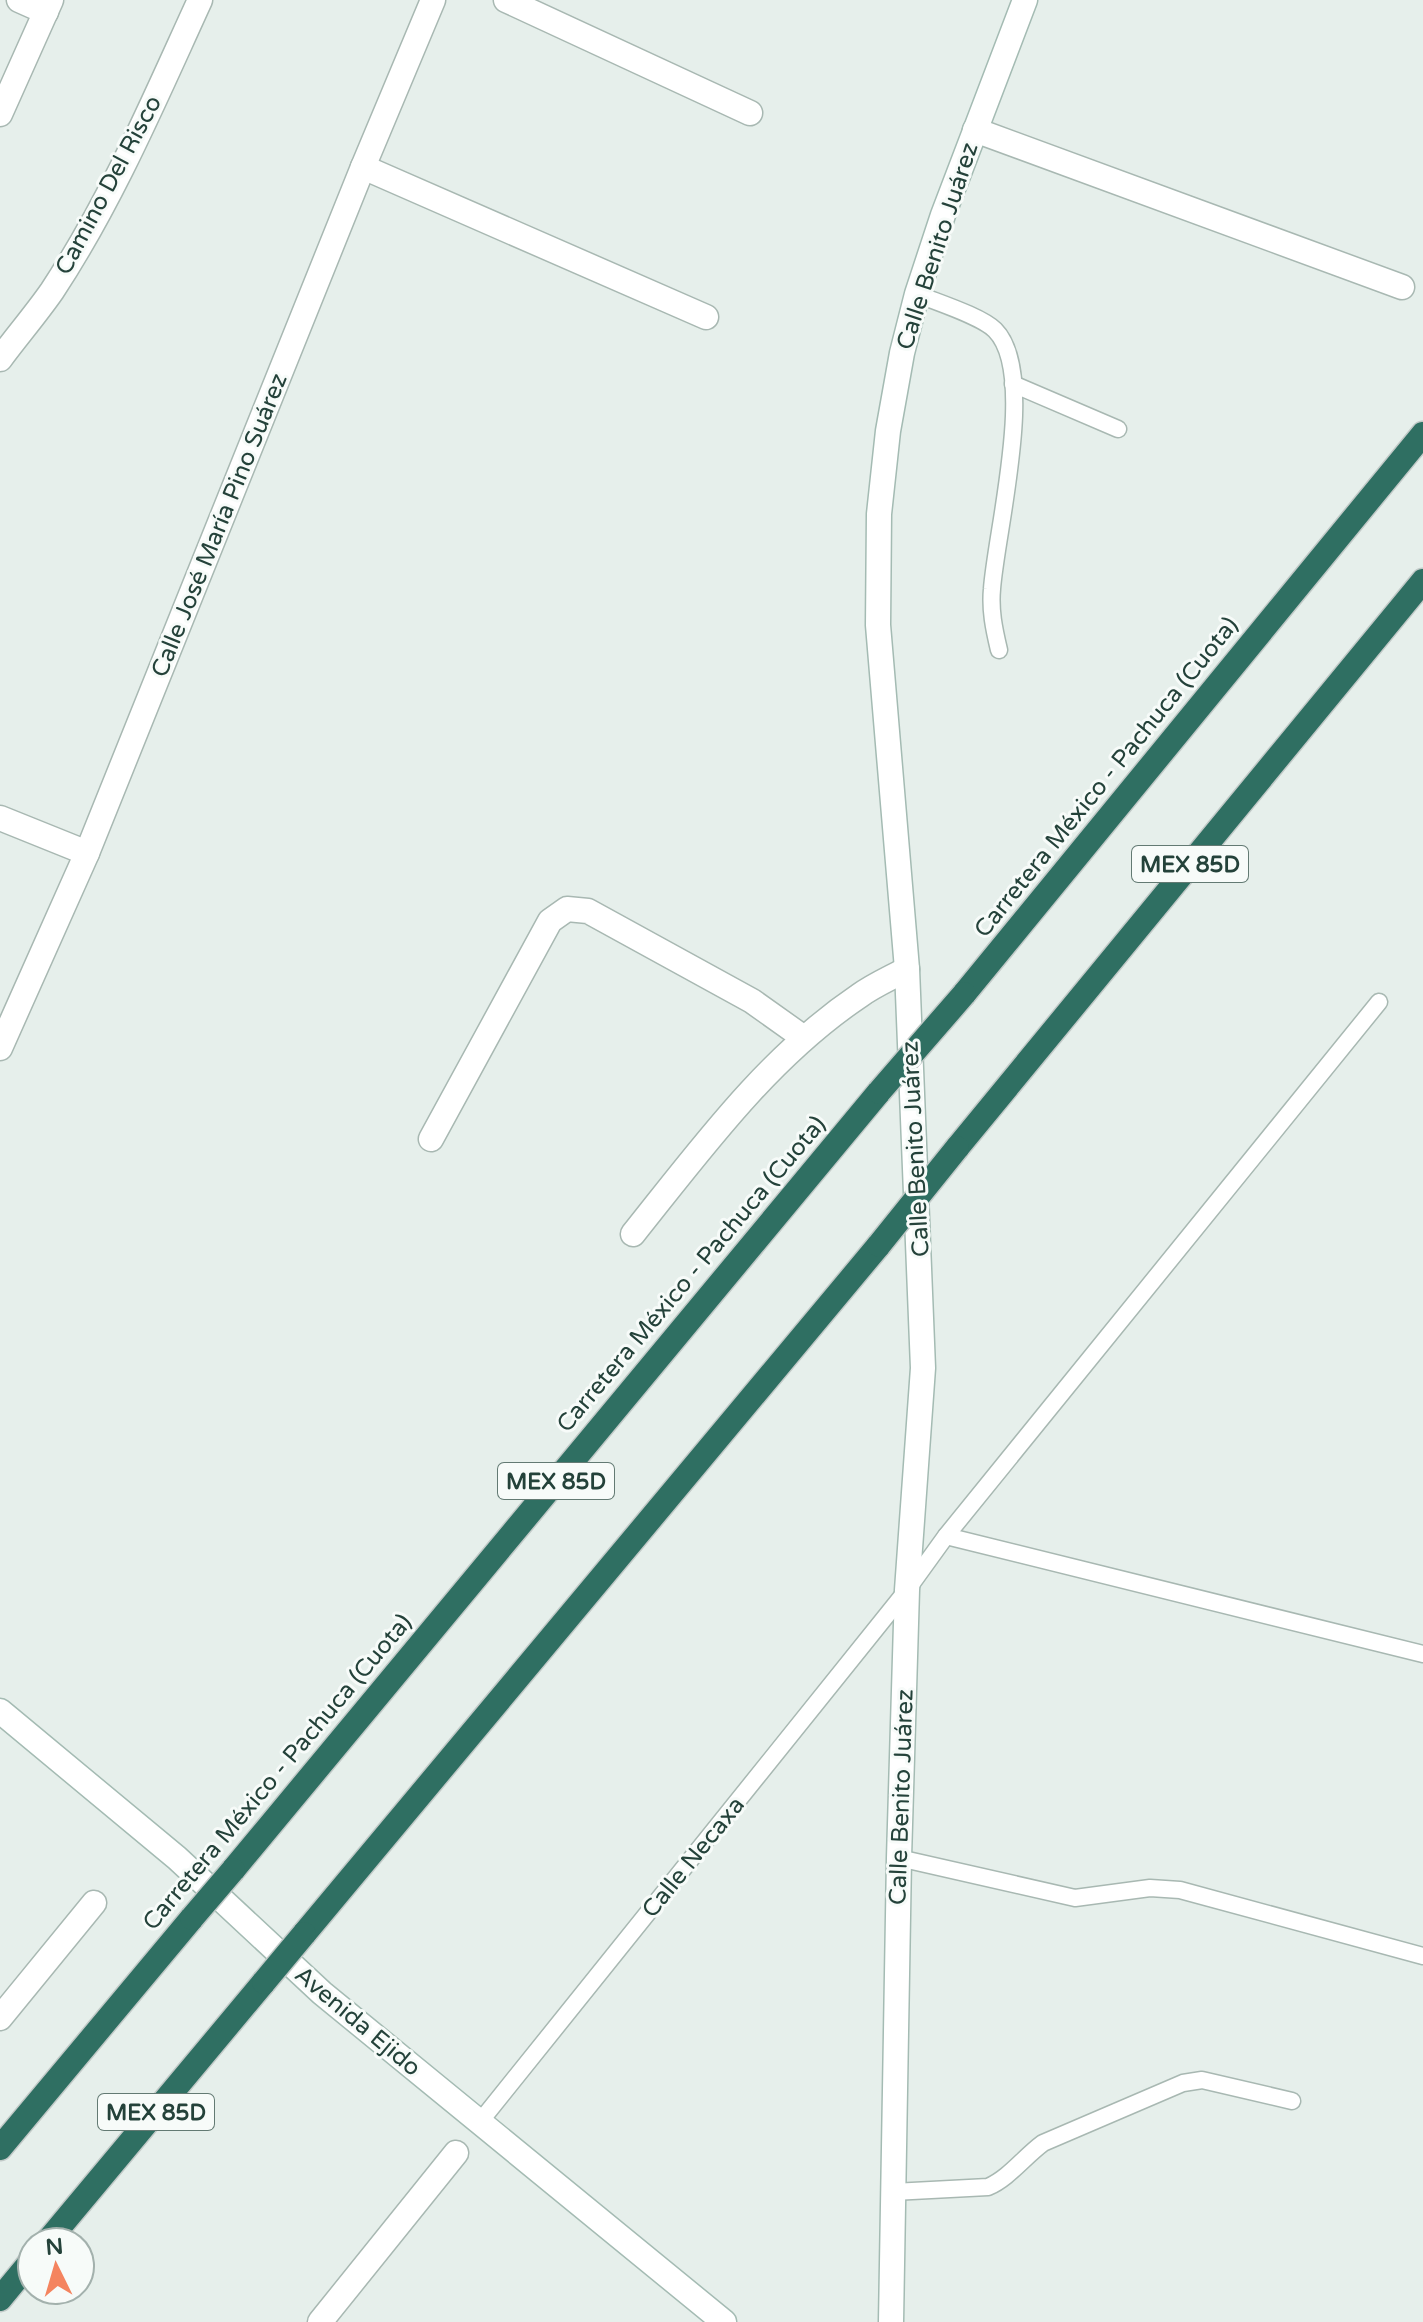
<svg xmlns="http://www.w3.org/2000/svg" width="1423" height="2322" font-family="'Varela Round',sans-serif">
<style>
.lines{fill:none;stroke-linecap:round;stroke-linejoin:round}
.lane-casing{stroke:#a8b8b2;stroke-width:19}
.street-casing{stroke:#a8b8b2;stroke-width:27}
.secondary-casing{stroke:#a4bbb3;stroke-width:27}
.highway-casing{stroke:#c2cac8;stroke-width:27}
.lane{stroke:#fff;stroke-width:16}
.street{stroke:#fff;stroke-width:24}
.secondary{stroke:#fff;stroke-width:24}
.highway{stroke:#2f6f62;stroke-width:24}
.highway-bridge-casing{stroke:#c2cac8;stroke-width:27;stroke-linecap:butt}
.highway-bridge{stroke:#2f6f62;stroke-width:24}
.labels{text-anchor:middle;stroke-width:6;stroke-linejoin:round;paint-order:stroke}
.shield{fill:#f7fbf9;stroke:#637a73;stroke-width:2}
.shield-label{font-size:22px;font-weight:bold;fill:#24423a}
.street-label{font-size:24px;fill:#24423a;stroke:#f7fbf9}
</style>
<rect width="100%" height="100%" fill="#e6efeb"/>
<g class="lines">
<!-- lane casing -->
<g class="lane-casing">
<g id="lane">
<path d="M 917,294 C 936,302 981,316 995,330 C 1038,373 996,531 992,589 C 990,610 994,629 999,650"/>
<path d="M 1013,384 L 1118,429"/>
<path d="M 946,1536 L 1423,1654"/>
<path d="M 899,1858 L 1075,1898 L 1150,1888 L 1180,1890 L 1423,1956"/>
<path d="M 479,2123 L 907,1590 L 946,1536 L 1379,1002"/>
<path d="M 893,2192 L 988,2187 C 1009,2178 1024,2157 1043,2143 L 1183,2083 L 1202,2080 L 1292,2101"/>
</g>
</g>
<!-- street casing -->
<g class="street-casing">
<g id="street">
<path d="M 19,0 L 46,12"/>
<path d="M 506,0 L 750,113"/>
<path d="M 0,114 L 51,0"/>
<path d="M 975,130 L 1402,287"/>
<path d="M 363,167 L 706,317"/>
<path d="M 0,359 C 17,336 36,314 52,291 C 112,200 155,98 200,0"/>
<path d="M 0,818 L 87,853"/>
<path d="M 0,1048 L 87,853 L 363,167 L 433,0"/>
<path d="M 431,1139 L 550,921 L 567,909 L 588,911 L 752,1001 L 804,1038"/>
<path d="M 633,1234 C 701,1149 767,1058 859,996 C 874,985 891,978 907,969"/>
<path d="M 0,2018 L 94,1903"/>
<path d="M 320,2322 L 456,2153"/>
</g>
</g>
<!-- secondary casing -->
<g class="secondary-casing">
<g id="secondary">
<path d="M 0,1711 L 177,1858 L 322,1993 L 724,2322"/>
<path d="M 891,2322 L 899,1858 L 907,1590 L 923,1368 L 907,969 L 878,625 L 879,514 L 888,431 L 902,353 L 917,294 L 943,215 L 1025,0"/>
</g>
</g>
<!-- highway casing -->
<g class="highway-casing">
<g id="highway">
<path d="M 964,994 L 1423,434"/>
<path d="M 957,1148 L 1423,581"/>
<path d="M 233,1870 L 879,1092"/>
<path d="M 304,1934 L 879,1245"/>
<path d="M 0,2148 L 192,1918"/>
<path d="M 47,2242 L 264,1982"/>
<path d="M 0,2299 L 32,2260"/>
</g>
</g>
<!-- lane -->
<use href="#lane" class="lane"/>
<!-- street -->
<use href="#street" class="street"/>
<!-- secondary -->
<use href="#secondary" class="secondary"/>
<!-- highway -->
<use href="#highway" class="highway"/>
<!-- highway-bridge casing -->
<g class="highway-bridge-casing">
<g id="highway-bridge">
<path d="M 879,1092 L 964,994"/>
<path d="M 879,1245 L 957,1148"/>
<path d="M 192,1918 L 233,1870"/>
<path d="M 264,1982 L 304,1934"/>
</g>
</g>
<!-- highway-bridge -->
<use href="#highway-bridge" class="highway-bridge"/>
</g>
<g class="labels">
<!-- shield labels -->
<g class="shield">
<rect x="1132" y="846" width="116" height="36" rx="6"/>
<rect x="498" y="1463" width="116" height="36" rx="6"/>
<rect x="98" y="2094" width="116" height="36" rx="6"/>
</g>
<g class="shield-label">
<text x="1190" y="872">MEX 85D</text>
<text x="556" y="1489">MEX 85D</text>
<text x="156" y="2120">MEX 85D</text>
</g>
<!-- street labels -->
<g class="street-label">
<text transform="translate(108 185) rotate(-62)" y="8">Camino Del Risco</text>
<text transform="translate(937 246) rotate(-72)" y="8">Calle Benito Juárez</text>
<text transform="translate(219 525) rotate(-68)" y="8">Calle José María Pino Suárez</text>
<text transform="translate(1106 777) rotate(-51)" y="8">Carretera México - Pachuca (Cuota)</text>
<text transform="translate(915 1149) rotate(-93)" y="8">Calle Benito Juárez</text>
<text transform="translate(691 1274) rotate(-50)" y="8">Carretera México - Pachuca (Cuota)</text>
<text transform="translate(277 1772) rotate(-50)" y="8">Carretera México - Pachuca (Cuota)</text>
<text transform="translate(901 1797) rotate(-88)" y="8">Calle Benito Juárez</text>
<text transform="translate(693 1857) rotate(-51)" y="8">Calle Necaxa</text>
<text transform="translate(358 2021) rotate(40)" y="8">Avenida Ejido</text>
</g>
</g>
<!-- north arrow -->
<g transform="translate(56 2266) rotate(355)"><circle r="38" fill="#f7fbf9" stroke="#a3b1ad" stroke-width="2"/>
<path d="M0-6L14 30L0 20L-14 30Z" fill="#f4845f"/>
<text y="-12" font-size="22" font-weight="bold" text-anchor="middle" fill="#24423a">N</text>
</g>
</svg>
